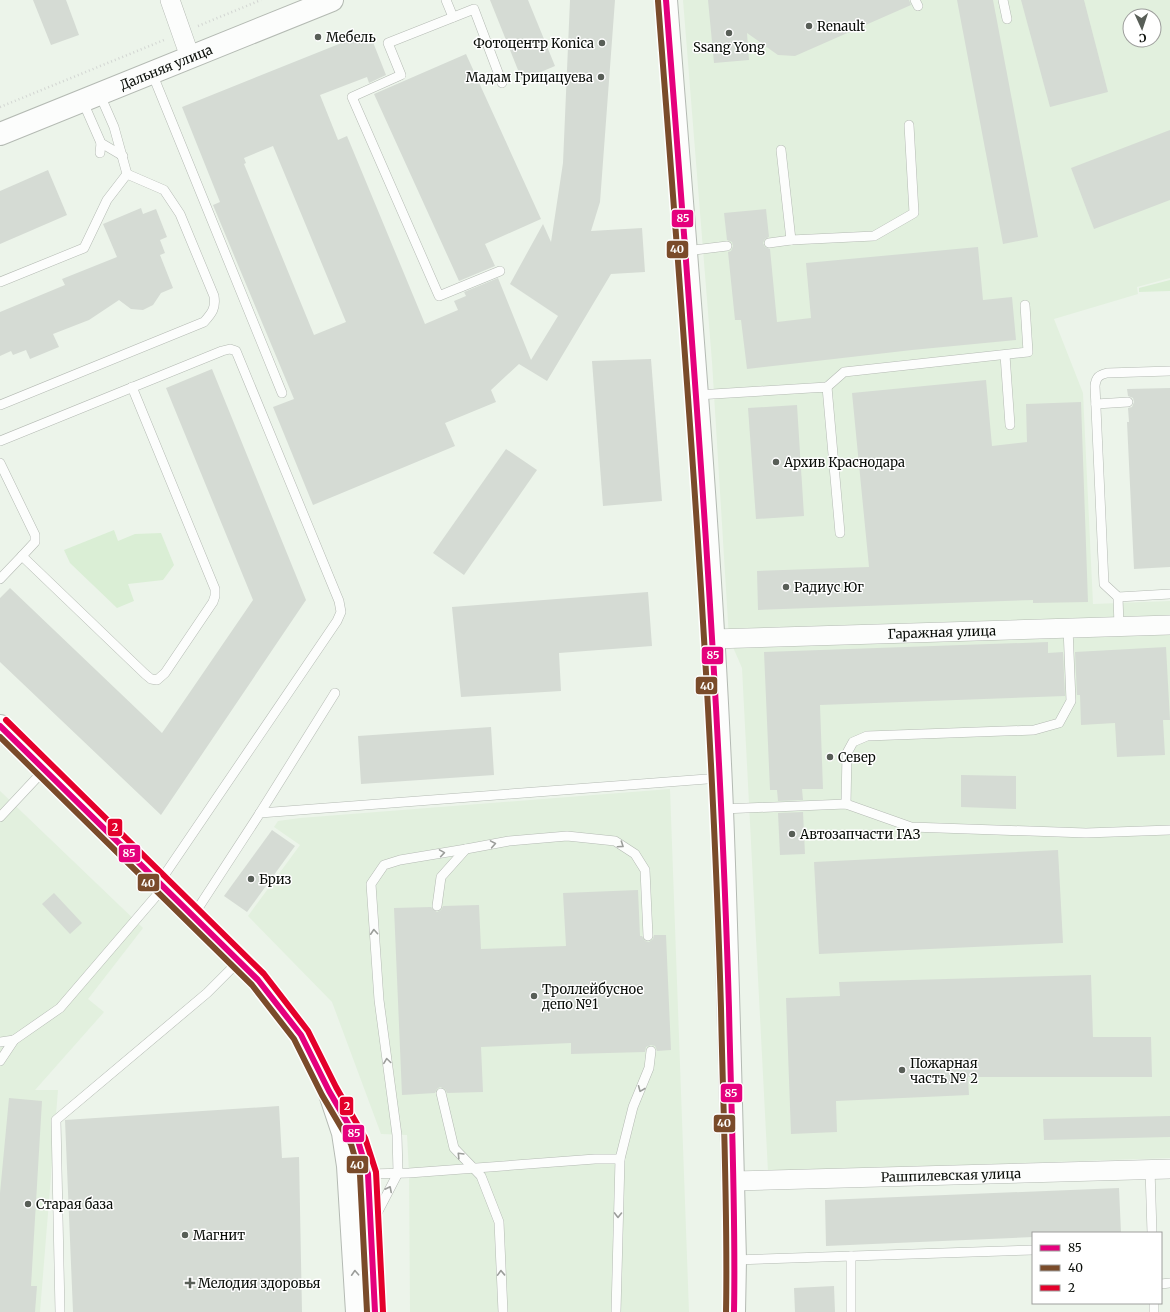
<svg xmlns="http://www.w3.org/2000/svg" width="1170" height="1312" font-family="Merriweather,serif">
<style>
.built{fill:#e2f0de;fill-rule:evenodd}
.green{fill:#daeed5}
.building{fill:#d5dbd4;fill-rule:evenodd}
.lines{fill:none;stroke-linecap:round;stroke-linejoin:round}
.lane-casing{stroke:#b4bab3;stroke-width:10}
.street-casing{stroke:#b4bab3;stroke-width:20}
.secondary-casing{stroke:#b4bab3;stroke-width:24}
.path{stroke:#d2d5d2;stroke-width:2.5;stroke-dasharray:1 3;stroke-linecap:butt}
.lane{stroke:#fcfdfc;stroke-width:9}
.street{stroke:#fcfdfc;stroke-width:19}
.secondary{stroke:#fcfdfc;stroke-width:22}
.bus-1-casing{stroke:#fff;stroke-width:9}
.bus-2-casing{stroke:#fff;stroke-width:9}
.bus-3-casing{stroke:#fff;stroke-width:9}
.bus-1{stroke:#e5007d;stroke-width:6}
.bus-2{stroke:#7a4b2a;stroke-width:6}
.bus-3{stroke:#e4002b;stroke-width:6}
.oneway{stroke:#9b9d9a}
.poi-dot{fill:#585e57;stroke:#fff;stroke-width:1.5}
.labels{text-anchor:middle;stroke-width:3;stroke-linejoin:round;paint-order:stroke}
.poi-label{font-size:13px;fill:#090d08;stroke:#fff;text-anchor:start}
.street-label{font-size:13px;fill:#090d08;stroke:#fff}
.line-badge{stroke:#fff;stroke-width:1.5}
.badge-label{font-size:11px;text-anchor:middle;font-weight:bold;fill:#fff}
</style>
<rect width="100%" height="100%" fill="#ecf4ea"/>
<!-- built -->
<g class="built">
<path d="M 683,0 L 1170,0 L 1170,278 L 1137,287 L 1138,294 L 1054,319 L 1083,393 L 1093,604 L 1170,601 L 1170,1158 L 768,1172 L 742,668 L 729,638 L 712,362 ZM 1130,16 L 1154,16 L 1154,40 L 1130,40 Z"/>
<path d="M 670,789 L 689,1312 L 410,1312 L 409,1173 L 407,1135 L 381,1134 L 332,1002 L 248,916 L 300,845 L 274,827 L 278,821 L 300,818 Z"/>
<path d="M 0,791 L 143,928 L 88,999 L 104,1012 L 35,1090 L 58,1090 L 40,1312 L 0,1312 Z"/>
</g>
<!-- green -->
<g class="green">
<path d="M 1170,280 L 1170,291 L 1139,292 L 1139,288 Z"/>
<path d="M 114,530 L 118,541 L 135,534 L 161,533 L 174,565 L 163,580 L 128,584 L 134,601 L 117,608 L 70,563 L 64,550 Z"/>
</g>
<!-- building -->
<g class="building">
<path d="M 33,0 L 66,0 L 79,35 L 51,45 Z"/>
<path d="M 490,0 L 528,0 L 555,66 L 522,80 Z"/>
<path d="M 570,0 L 615,0 L 600,202 L 591,231 L 642,228 L 645,272 L 611,274 L 547,381 L 519,364 L 491,390 L 496,402 L 445,423 L 455,446 L 313,505 L 273,407 L 294,399 L 213,205 L 220,202 L 182,107 L 369,32 L 386,75 L 369,83 L 367,77 L 320,95 L 338,140 L 347,136 L 425,324 L 458,310 L 454,301 L 466,296 L 464,292 L 498,278 L 531,360 L 558,316 L 510,284 L 543,224 L 551,242 L 563,163 ZM 273,146 L 346,322 L 314,335 L 244,164 L 246,163 L 244,158 Z"/>
<path d="M 708,0 L 909,0 L 911,5 L 795,56 L 778,55 L 747,33 L 749,60 L 714,63 Z"/>
<path d="M 957,0 L 993,0 L 1038,237 L 1003,244 Z"/>
<path d="M 1021,0 L 1084,0 L 1108,92 L 1050,107 Z"/>
<path d="M 466,54 L 541,219 L 485,244 L 495,266 L 459,281 L 374,94 Z"/>
<path d="M 1170,130 L 1170,200 L 1094,229 L 1071,168 Z"/>
<path d="M 48,170 L 67,215 L 0,244 L 0,191 Z"/>
<path d="M 141,208 L 143,214 L 156,209 L 167,237 L 160,240 L 165,253 L 160,255 L 173,288 L 161,293 L 153,305 L 143,310 L 131,309 L 119,300 L 89,320 L 53,334 L 59,347 L 30,359 L 26,350 L 13,355 L 11,351 L 0,356 L 0,312 L 65,285 L 62,279 L 117,257 L 103,224 Z"/>
<path d="M 766,209 L 769,237 L 765,239 L 763,243 L 765,247 L 770,249 L 777,322 L 811,318 L 806,263 L 978,247 L 983,300 L 1012,297 L 1016,340 L 912,350 L 747,369 L 741,320 L 735,320 L 728,252 L 731,251 L 733,246 L 732,242 L 727,240 L 724,213 Z"/>
<path d="M 651,359 L 662,501 L 603,506 L 592,361 Z"/>
<path d="M 212,369 L 306,600 L 161,815 L 0,662 L 0,598 L 10,588 L 162,733 L 253,600 L 166,388 Z"/>
<path d="M 986,380 L 992,446 L 1027,442 L 1026,404 L 1081,402 L 1088,602 L 1033,603 L 1033,600 L 758,610 L 757,571 L 869,567 L 852,393 Z"/>
<path d="M 1170,388 L 1170,567 L 1134,569 L 1127,422 L 1129,422 L 1128,408 L 1132,407 L 1134,402 L 1133,398 L 1128,396 L 1127,389 Z"/>
<path d="M 797,405 L 804,516 L 756,519 L 748,408 Z"/>
<path d="M 506,449 L 537,470 L 464,575 L 433,553 Z"/>
<path d="M 648,592 L 652,646 L 559,653 L 561,691 L 461,697 L 452,607 Z"/>
<path d="M 1048,642 L 1048,653 L 1063,652 L 1065,696 L 820,705 L 823,789 L 802,789 L 803,800 L 778,801 L 777,790 L 770,790 L 764,652 Z"/>
<path d="M 1166,647 L 1170,720 L 1163,720 L 1165,755 L 1117,757 L 1115,723 L 1081,725 L 1080,695 L 1077,695 L 1075,652 Z"/>
<path d="M 491,727 L 494,775 L 361,784 L 358,736 Z"/>
<path d="M 961,775 L 1016,776 L 1016,809 L 961,807 Z"/>
<path d="M 803,812 L 805,854 L 780,855 L 778,813 Z"/>
<path d="M 272,830 L 295,846 L 247,912 L 224,896 Z"/>
<path d="M 1058,850 L 1063,943 L 819,954 L 814,862 Z"/>
<path d="M 638,890 L 640,936 L 642,936 L 645,941 L 649,942 L 653,939 L 654,935 L 666,935 L 671,1050 L 657,1051 L 655,1046 L 651,1045 L 646,1047 L 645,1052 L 571,1054 L 571,1043 L 481,1047 L 483,1092 L 447,1093 L 445,1089 L 440,1087 L 437,1089 L 435,1093 L 402,1095 L 394,908 L 431,907 L 437,912 L 441,910 L 443,906 L 479,905 L 481,949 L 566,946 L 563,893 Z"/>
<path d="M 54,893 L 82,923 L 70,934 L 42,904 Z"/>
<path d="M 1091,975 L 1093,1037 L 1151,1037 L 1152,1077 L 968,1077 L 969,1095 L 836,1101 L 837,1132 L 791,1134 L 786,998 L 840,996 L 839,982 Z"/>
<path d="M 9,1098 L 42,1101 L 31,1286 L 37,1286 L 35,1312 L 0,1312 L 0,1193 Z"/>
<path d="M 279,1106 L 282,1158 L 299,1157 L 302,1312 L 73,1312 L 65,1120 Z"/>
<path d="M 1170,1116 L 1170,1137 L 1044,1140 L 1043,1119 Z"/>
<path d="M 1119,1188 L 1121,1233 L 1033,1233 L 1033,1237 L 826,1246 L 825,1200 Z"/>
<path d="M 834,1286 L 835,1312 L 795,1312 L 794,1288 Z"/>
</g>
<g class="lines">
<!-- lane casing -->
<g class="lane-casing">
<g id="lane">
<path d="M 446,0 L 453,17"/>
<path d="M 915,0 L 918,6"/>
<path d="M 1003,0 L 1007,19"/>
<path d="M 152,73 L 282,393"/>
<path d="M 83,102 L 101,143 L 123,156"/>
<path d="M 781,150 L 791,240 L 874,236 L 914,213 L 909,125"/>
<path d="M 100,153 L 101,143"/>
<path d="M 769,243 L 791,240"/>
<path d="M 686,251 L 727,246"/>
<path d="M 500,271 L 439,296 L 352,97 L 401,75 L 388,43 L 474,9 L 502,83"/>
<path d="M 0,282 L 84,248 L 107,200 L 127,174 L 114,127 L 100,95"/>
<path d="M 1005,355 L 1010,425"/>
<path d="M 1170,371 L 1107,373 C 1099,375 1096,377 1095,386 L 1104,584 L 1118,597 L 1170,594"/>
<path d="M 827,387 L 844,372 L 1028,352 L 1025,305"/>
<path d="M 697,395 L 827,387 L 840,533"/>
<path d="M 1096,404 L 1128,402"/>
<path d="M 0,405 L 204,322 C 212,313 216,308 214,296 L 180,214 L 164,190 L 127,174"/>
<path d="M 0,441 L 222,351 L 230,349 L 236,351 L 339,601 L 341,612 L 337,621 L 159,883"/>
<path d="M 0,463 L 35,535 L 35,542 L 22,556"/>
<path d="M 0,579 L 22,556 L 145,674 L 151,679 L 157,680 L 165,673 L 213,602 L 215,596 L 215,589 L 132,387"/>
<path d="M 1118,597 L 1119,626"/>
<path d="M 846,804 L 847,753 L 853,742 L 867,736 L 1034,730 L 1059,723 L 1071,701 L 1068,628"/>
<path d="M 722,809 L 846,804 L 911,827 L 1086,833 L 1170,830"/>
<path d="M 260,813 L 335,693"/>
<path d="M 0,817 L 45,769"/>
<path d="M 437,906 L 441,877 L 466,849 L 509,841 L 567,836 L 615,841 L 635,854 L 645,870 L 648,936"/>
<path d="M 193,916 L 260,813 L 720,778"/>
<path d="M 0,1042 L 14,1040"/>
<path d="M 0,1061 L 14,1040 L 60,1008 L 163,888"/>
<path d="M 441,1093 L 454,1148 L 481,1176 L 499,1222 L 503,1312"/>
<path d="M 349,1125 L 358,1141 L 368,1174 L 375,1312"/>
<path d="M 1150,1169 L 1152,1233"/>
<path d="M 368,1174 L 409,1173 L 595,1159 L 620,1159"/>
<path d="M 372,1223 L 398,1173 L 397,1135 L 379,1000 L 371,884 L 384,865 L 400,860 L 466,849"/>
<path d="M 851,1256 L 851,1312"/>
<path d="M 735,1260 L 1033,1250"/>
<path d="M 1161,1284 L 1170,1283"/>
<path d="M 1154,1303 L 1154,1312"/>
<path d="M 60,1312 L 56,1120 L 207,993 L 239,961"/>
<path d="M 616,1312 L 620,1159 L 633,1107 L 649,1068 L 651,1051"/>
</g>
</g>
<!-- street casing -->
<g class="street-casing">
<g id="street">
<path d="M 170,0 L 190,57"/>
<path id="s1" d="M 713,639 L 1170,625"/>
<path id="s2" d="M 733,1181 L 1170,1169"/>
</g>
</g>
<!-- secondary casing -->
<g class="secondary-casing">
<g id="secondary">
<path d="M 666,0 C 687,270 711,540 722,810 C 728,960 731,1110 735,1260 L 734,1312"/>
<path id="s3" d="M 0,134 L 332,0"/>
<path d="M 0,726 L 258,980 L 301,1035 L 329,1091 L 343,1133 L 348,1166 L 357,1312"/>
</g>
</g>
<!-- path -->
<g class="path">
<path d="M 198,26 L 261,0"/>
<path d="M 0,107 L 164,40"/>
</g>
<!-- lane -->
<use href="#lane" class="lane"/>
<!-- street -->
<use href="#street" class="street"/>
<!-- secondary -->
<use href="#secondary" class="secondary"/>
<!-- bus-1 casing -->
<g class="bus-1-casing">
<g id="bus-1">
<path d="M 666,0 C 692,336 719,671 729,1008 C 731,1109 736,1211 734,1312"/>
<path d="M 0,726 L 258,980 L 301,1035 L 329,1091 L 358,1141 L 368,1174 L 375,1312"/>
</g>
</g>
<!-- bus-2 casing -->
<g class="bus-2-casing">
<g id="bus-2">
<path d="M 658,1 C 684,336 711,672 721,1008 C 723,1109 728,1211 726,1312"/>
<path d="M 0,737 L 252,985 L 294,1039 L 322,1095 L 351,1144 L 360,1175 L 367,1312"/>
</g>
</g>
<!-- bus-3 casing -->
<g class="bus-3-casing">
<path id="bus-3" d="M 6,720 L 264,974 L 308,1031 L 336,1087 L 365,1138 L 376,1172 L 383,1312"/>
</g>
<!-- bus-1 -->
<use href="#bus-1" class="bus-1"/>
<!-- bus-2 -->
<use href="#bus-2" class="bus-2"/>
<!-- bus-3 -->
<use href="#bus-3" class="bus-3"/>
</g>
<!-- one-way arrows -->
<defs><path id="oneway-chevron" d="M-2-3.5L2.5 0L-2 3.5" fill="none" stroke-width="1.6" stroke-linecap="round" stroke-linejoin="round"/></defs>
<g class="oneway">
<use href="#oneway-chevron" transform="translate(493 844) rotate(-10)"/>
<use href="#oneway-chevron" transform="translate(621 845) rotate(34)"/>
<use href="#oneway-chevron" transform="translate(442 853) rotate(-9)"/>
<use href="#oneway-chevron" transform="translate(374 932) rotate(-94)"/>
<use href="#oneway-chevron" transform="translate(387 1061) rotate(-98)"/>
<use href="#oneway-chevron" transform="translate(641 1089) rotate(112)"/>
<use href="#oneway-chevron" transform="translate(460 1155) rotate(-134)"/>
<use href="#oneway-chevron" transform="translate(389 1189) rotate(-63)"/>
<use href="#oneway-chevron" transform="translate(618 1215) rotate(91)"/>
<use href="#oneway-chevron" transform="translate(355 1273) rotate(-93)"/>
<use href="#oneway-chevron" transform="translate(501 1273) rotate(-92)"/>
</g>
<!-- markers -->
<g class="poi-dot">
<circle cx="809" cy="26" r="4"/>
<circle cx="729" cy="33" r="4"/>
<circle cx="318" cy="37" r="4"/>
<circle cx="602" cy="43" r="4"/>
<circle cx="601" cy="77" r="4"/>
<circle cx="776" cy="462" r="4"/>
<circle cx="786" cy="587" r="4"/>
<circle cx="830" cy="757" r="4"/>
<circle cx="792" cy="834" r="4"/>
<circle cx="251" cy="879" r="4"/>
<circle cx="534" cy="996" r="4"/>
<circle cx="902" cy="1070" r="4"/>
<circle cx="28" cy="1204" r="4"/>
<circle cx="185" cy="1235" r="4"/>
<path d="M188 1277h4v4h4v4h-4v4h-4v-4h-4v-4h4z"/>
</g>
<g class="labels">
<!-- poi labels -->
<g class="poi-label">
<text x="817" y="31">Renault</text>
<text x="326" y="42">Мебель</text>
<text x="594" y="48" text-anchor="end">Фотоцентр Konica</text>
<text x="729" y="52" text-anchor="middle">Ssang Yong</text>
<text x="593" y="82" text-anchor="end">Мадам Грицацуева</text>
<text x="784" y="467">Архив Краснодара</text>
<text x="794" y="592">Радиус Юг</text>
<text x="838" y="762">Север</text>
<text x="800" y="839">Автозапчасти ГАЗ</text>
<text x="259" y="884">Бриз</text>
<text x="542" y="994">Троллейбусное<tspan x="542" dy="15">депо №1</tspan></text>
<text x="910" y="1068">Пожарная<tspan x="910" dy="15">часть № 2</tspan></text>
<text x="36" y="1209">Старая база</text>
<text x="193" y="1240">Магнит</text>
<text x="198" y="1288">Мелодия здоровья</text>
</g>
<!-- street labels -->
<g class="street-label">
<text dy="5" stroke="none"><textPath href="#s3" startOffset="179">Дальняя улица</textPath></text>
<text dy="5" stroke="none"><textPath href="#s1" startOffset="229">Гаражная улица</textPath></text>
<text dy="5" stroke="none"><textPath href="#s2" startOffset="218">Рашпилевская улица</textPath></text>
</g>
</g>
<g class="line-badge">
<rect x="671" y="209" width="23" height="19" rx="4" fill="#e5007d"/>
<rect x="666" y="240" width="23" height="19" rx="4" fill="#7a4b2a"/>
<rect x="701" y="646" width="23" height="19" rx="4" fill="#e5007d"/>
<rect x="695" y="676" width="23" height="19" rx="4" fill="#7a4b2a"/>
<rect x="107" y="818" width="16" height="19" rx="4" fill="#e4002b"/>
<rect x="118" y="844" width="23" height="19" rx="4" fill="#e5007d"/>
<rect x="137" y="873" width="23" height="19" rx="4" fill="#7a4b2a"/>
<rect x="720" y="1083" width="23" height="20" rx="4" fill="#e5007d"/>
<rect x="339" y="1096" width="15" height="20" rx="4" fill="#e4002b"/>
<rect x="713" y="1114" width="23" height="19" rx="4" fill="#7a4b2a"/>
<rect x="342" y="1124" width="23" height="19" rx="4" fill="#e5007d"/>
<rect x="346" y="1155" width="23" height="19" rx="4" fill="#7a4b2a"/>
</g>
<g class="badge-label">
<text x="683" y="222">85</text>
<text x="677" y="253">40</text>
<text x="713" y="659">85</text>
<text x="707" y="690">40</text>
<text x="115" y="831">2</text>
<text x="129" y="857">85</text>
<text x="148" y="887">40</text>
<text x="731" y="1097">85</text>
<text x="347" y="1110">2</text>
<text x="724" y="1127">40</text>
<text x="354" y="1137">85</text>
<text x="357" y="1169">40</text>
</g>
<!-- legend -->
<rect x="1032" y="1232" width="130" height="72" fill="#ffffff" stroke="#9d9e9c"/>
<rect x="1040" y="1245" width="20" height="6" fill="#e5007d" stroke="#9d9e9c"/>
<text x="1068" y="1252" font-size="12" fill="#090d08">85</text>
<rect x="1040" y="1265" width="20" height="6" fill="#7a4b2a" stroke="#9d9e9c"/>
<text x="1068" y="1272" font-size="12" fill="#090d08">40</text>
<rect x="1040" y="1285" width="20" height="6" fill="#e4002b" stroke="#9d9e9c"/>
<text x="1068" y="1292" font-size="12" fill="#090d08">2</text>
<!-- north arrow -->
<g transform="translate(1142 28) rotate(177)"><circle r="19" fill="#ffffff" stroke="#9d9e9c"/>
<path d="M0-3L7 15L0 10L-7 15Z" fill="#585e57"/>
<text y="-6" font-size="11" font-weight="bold" text-anchor="middle" fill="#090d08">С</text>
</g>
</svg>
